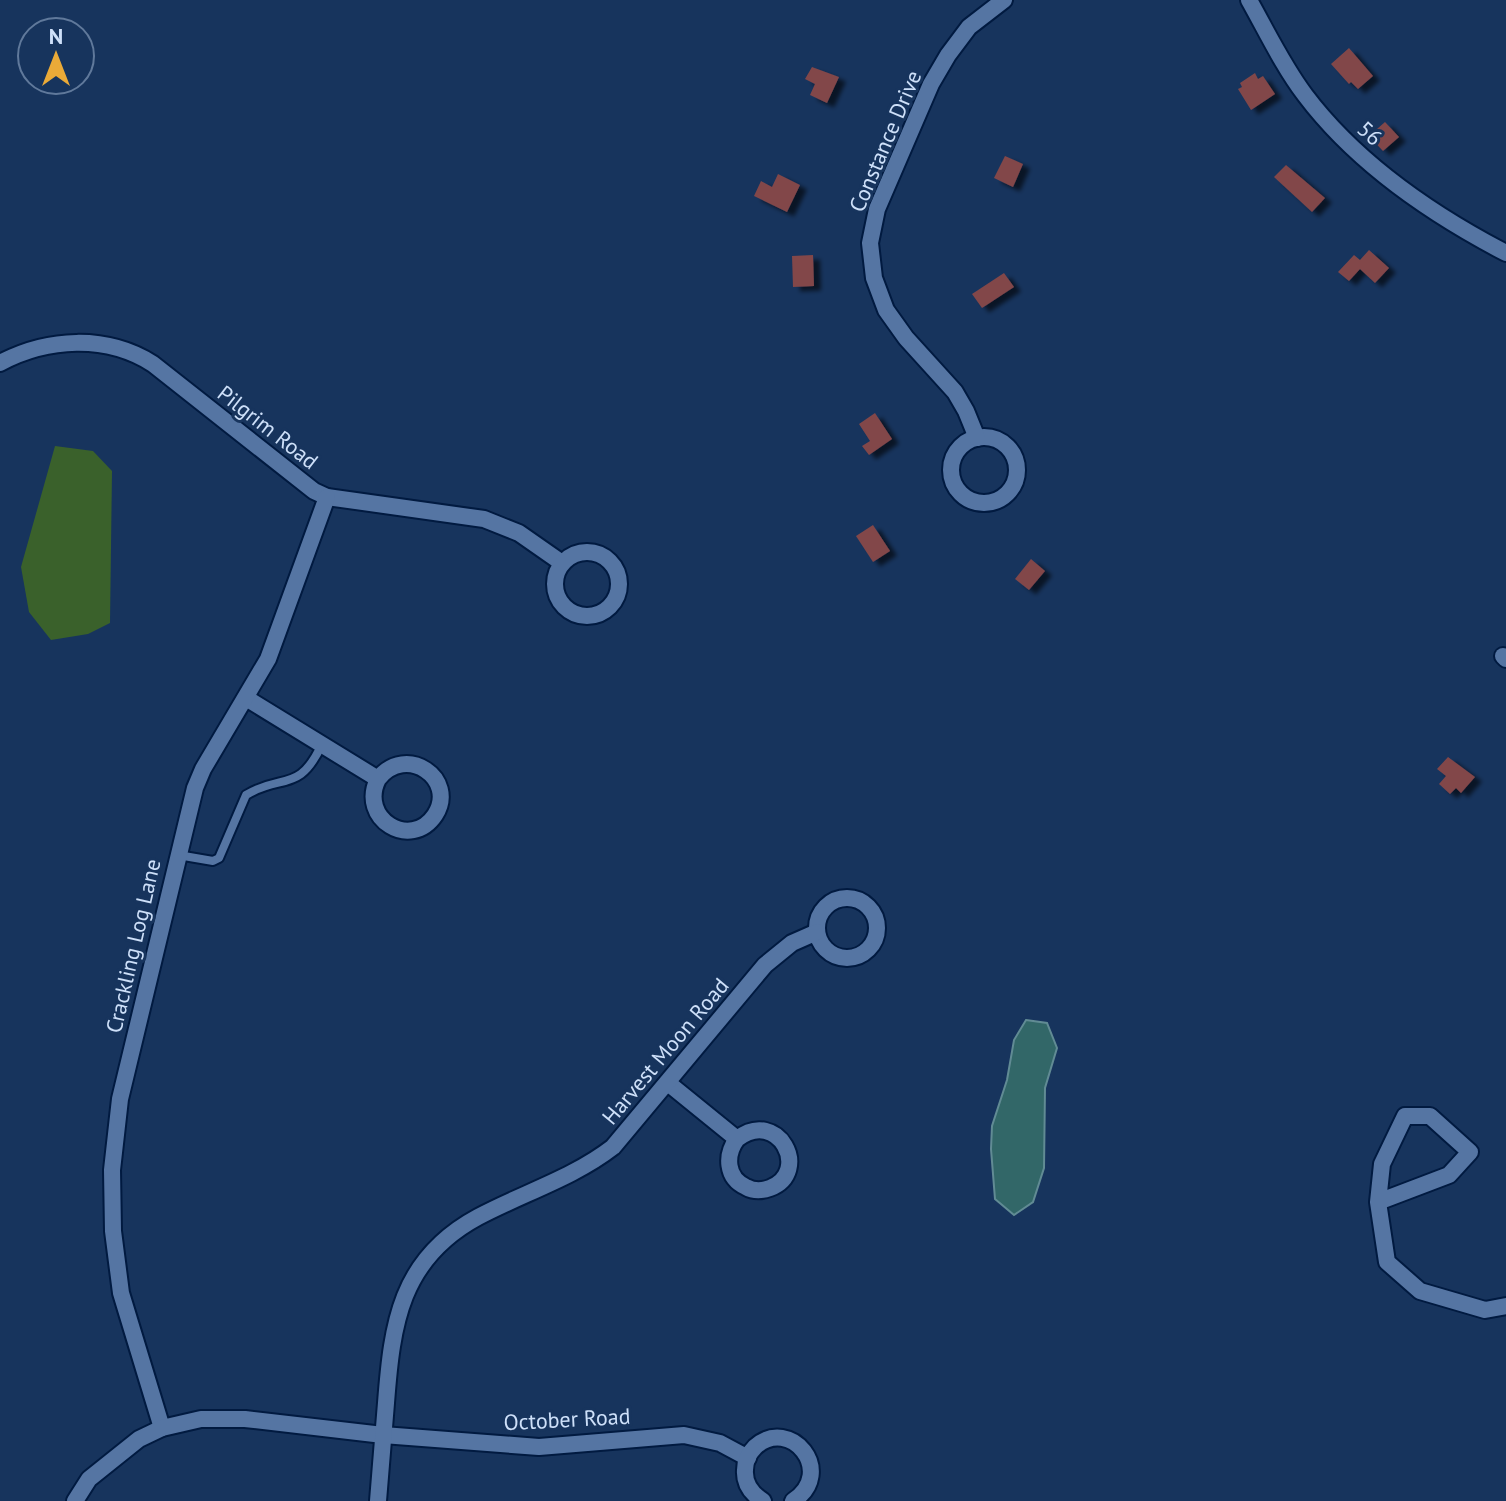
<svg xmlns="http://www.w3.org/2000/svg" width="1506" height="1501" font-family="'PT Sans',sans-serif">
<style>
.green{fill:#3a612b}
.water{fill:#326768;stroke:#618b94;stroke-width:2}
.building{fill:#824749;filter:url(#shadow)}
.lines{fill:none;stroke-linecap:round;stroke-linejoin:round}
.service-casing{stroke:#011a40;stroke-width:12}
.minor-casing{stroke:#011a40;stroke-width:20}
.service{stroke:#5575a3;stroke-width:8}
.minor{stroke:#5575a3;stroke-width:16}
.labels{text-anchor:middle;stroke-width:6;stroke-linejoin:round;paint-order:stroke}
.street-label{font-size:22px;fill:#cee0f9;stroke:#17345d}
</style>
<defs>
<filter id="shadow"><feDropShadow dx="7" dy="4.5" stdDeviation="2" flood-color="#0009"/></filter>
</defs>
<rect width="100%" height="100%" fill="#17345d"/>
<!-- green -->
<path class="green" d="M 55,446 L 93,451 L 112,471 L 110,623 L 88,634 L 51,640 L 29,612 L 21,567 Z"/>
<!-- water -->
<path class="water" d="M 1026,1020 L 1047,1023 L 1057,1048 L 1045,1088 L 1044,1168 L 1033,1202 L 1014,1215 L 995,1199 L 991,1149 L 992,1126 L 1007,1080 L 1014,1040 Z"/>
<!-- building -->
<g class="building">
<path d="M 1349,48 L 1373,76 L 1358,89 L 1351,82 L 1349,84 L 1331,64 Z"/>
<path d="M 812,67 L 839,77 L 827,103 L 810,95 L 815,84 L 805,79 Z"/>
<path d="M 1255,73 L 1258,79 L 1263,76 L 1275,94 L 1251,110 L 1238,89 L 1242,87 L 1240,83 Z"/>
<path d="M 1385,122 L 1399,137 L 1383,151 L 1369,136 Z"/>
<path d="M 1005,156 L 1023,164 L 1013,187 L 994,178 Z"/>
<path d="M 1286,165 L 1325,198 L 1312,212 L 1274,177 Z"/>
<path d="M 778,174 L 800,185 L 787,212 L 754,196 L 761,181 L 772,187 Z"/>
<path d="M 1369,250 L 1389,268 L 1375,283 L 1360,269 L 1349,281 L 1338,272 L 1354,255 L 1360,260 Z"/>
<path d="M 813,255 L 814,286 L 793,287 L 792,256 Z"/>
<path d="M 1004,273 L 1014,287 L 982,308 L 972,294 Z"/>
<path d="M 875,413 L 892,439 L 869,455 L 862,446 L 870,441 L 859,424 Z"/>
<path d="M 873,525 L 890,551 L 873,562 L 856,536 Z"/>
<path d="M 1031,559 L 1045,571 L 1029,590 L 1015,579 Z"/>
<path d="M 1448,757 L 1475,777 L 1461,793 L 1456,788 L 1450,794 L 1439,784 L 1446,776 L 1437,769 Z"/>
</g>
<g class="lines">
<!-- service casing -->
<g class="service-casing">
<path id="service" d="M 178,855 L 213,861 L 219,858 L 246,795 C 282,773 299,794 322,744"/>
</g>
<!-- minor casing -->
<g class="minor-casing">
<g id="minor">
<path d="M 1249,0 C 1267,32 1283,66 1305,95 C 1357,164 1431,214 1506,253"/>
<path d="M 0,363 C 47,338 106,334 153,364 L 314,491 L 327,497 L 484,519 L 519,533 L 562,563"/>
<circle cx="984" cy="470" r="33"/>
<path d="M 977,438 L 966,411 L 955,392 L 906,338 L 886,310 L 874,278 L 870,243 L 877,209 L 931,84 L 948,55 L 969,27 L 1004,0"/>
<circle cx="587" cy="584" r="32"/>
<path d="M 1503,656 L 1506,659"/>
<path d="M 246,698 L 378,779 C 406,743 458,779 435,815 C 411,851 358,819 378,779"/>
<circle cx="847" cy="928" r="30"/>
<path d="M 668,1083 L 737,1139 C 778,1107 812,1172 770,1188 C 762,1191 753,1191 746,1187 C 726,1178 725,1155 737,1139"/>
<path d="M 1378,1202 L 1449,1175 L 1470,1152 L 1430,1116 L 1405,1116 L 1382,1164 L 1378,1202 L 1387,1262 L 1420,1291 L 1485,1310 L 1506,1306"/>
<path d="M 162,1428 L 121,1293 L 113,1231 L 112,1170 L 120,1099 L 195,788 L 203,769 L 268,659 L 327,497"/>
<path d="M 75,1501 L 89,1479 L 139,1439 L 162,1428 L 201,1419 L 245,1419 L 383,1435 L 539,1447 L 684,1435 L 720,1443 L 748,1458"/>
<path d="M 378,1501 C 381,1468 383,1436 386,1403 C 392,1324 400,1259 478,1217 C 523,1193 573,1178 613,1147 L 765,965 L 792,943 L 817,932"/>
<path d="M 763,1501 C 752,1494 744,1484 745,1470 C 745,1461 749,1453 755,1447 C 790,1415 837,1472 793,1501"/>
</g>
</g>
<!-- service -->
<use href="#service" class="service"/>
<!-- minor -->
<use href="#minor" class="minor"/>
</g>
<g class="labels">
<!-- street labels -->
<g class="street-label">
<text transform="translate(1370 133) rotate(42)" y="8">56</text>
<text transform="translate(885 141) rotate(-67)" y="8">Constance Drive</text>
<text transform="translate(268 427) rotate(38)" y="8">Pilgrim Road</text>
<text transform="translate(133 946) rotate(-77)" y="8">Crackling Log Lane</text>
<text transform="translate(665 1051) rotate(-50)" y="8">Harvest Moon Road</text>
<text transform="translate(567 1419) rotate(-3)" y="8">October Road</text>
</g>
</g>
<!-- north arrow -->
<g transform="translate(56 56)"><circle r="38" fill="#17345d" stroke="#60799b" stroke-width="2"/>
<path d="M0-6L14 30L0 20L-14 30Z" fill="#eaaa38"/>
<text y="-12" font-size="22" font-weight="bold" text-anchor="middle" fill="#cee0f9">N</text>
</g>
</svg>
